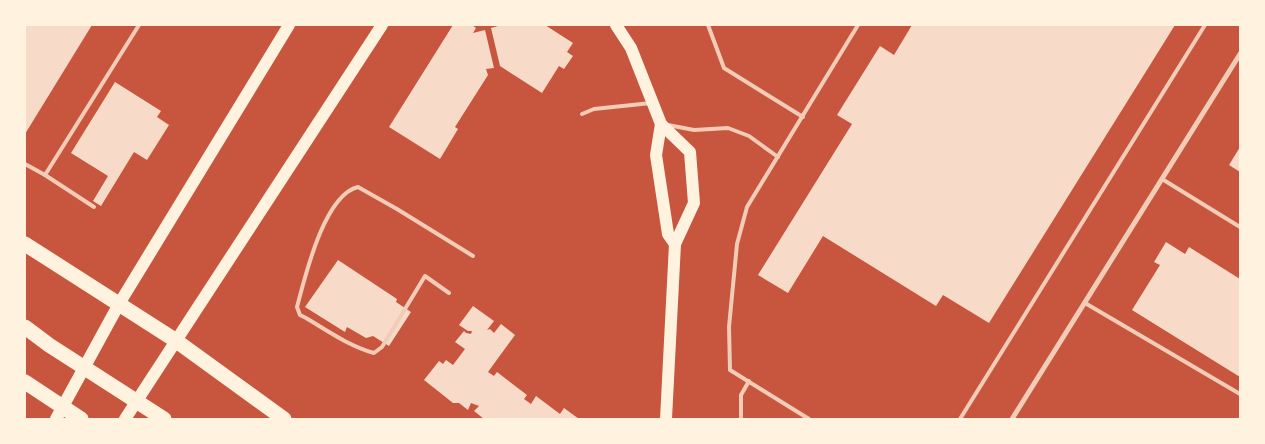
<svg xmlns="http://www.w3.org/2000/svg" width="1265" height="444" font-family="'Space Grotesk',sans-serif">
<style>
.building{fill:#f7dbc8}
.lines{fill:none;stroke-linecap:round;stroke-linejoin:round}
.service{stroke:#f1ccb7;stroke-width:4}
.minor{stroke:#f1ccb7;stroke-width:5}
.primary{stroke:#fff3e0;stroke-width:12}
.motorway{stroke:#fff3e0;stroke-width:15}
</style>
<rect width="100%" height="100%" fill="#c8553d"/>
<!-- building -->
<g class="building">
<path d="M 25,25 L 92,25 L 25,134 Z"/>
<path d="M 453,25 L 472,25 L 476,28 L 473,33 L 485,30 L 494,68 L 486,69 L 488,75 L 455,127 L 458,129 L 440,159 L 389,127 Z"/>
<path d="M 496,25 L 545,25 L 573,43 L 567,52 L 573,56 L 564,69 L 559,66 L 542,93 L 500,66 L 491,28 L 498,26 Z"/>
<path d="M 912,25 L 1175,25 L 989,323 L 943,295 L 936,306 L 823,236 L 788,293 L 758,275 L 852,124 L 837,115 L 880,46 L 894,55 Z"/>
<path d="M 115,82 L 161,111 L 157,117 L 169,125 L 147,160 L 134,152 L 101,206 L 93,201 L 108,176 L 71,153 Z"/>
<path d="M 1240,147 L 1240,172 L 1229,165 Z"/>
<path d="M 1166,242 L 1185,254 L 1189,247 L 1240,279 L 1240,377 L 1132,310 L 1160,265 L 1154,262 Z"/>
<path d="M 338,260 L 397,299 L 396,302 L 411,312 L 389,346 L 373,336 L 366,338 L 347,327 L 345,332 L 305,307 Z"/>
<path d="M 473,306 L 494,321 L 487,330 L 490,329 L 494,333 L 501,324 L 515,335 L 488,372 L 494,376 L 497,372 L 527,395 L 524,399 L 531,404 L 536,396 L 560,414 L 564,408 L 579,419 L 484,419 L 474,411 L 479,406 L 471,403 L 468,410 L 459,403 L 453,403 L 424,380 L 439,361 L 443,364 L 446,360 L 453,365 L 465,349 L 455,342 L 464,331 L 466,333 L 471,334 L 472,331 L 468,331 L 459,325 Z"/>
</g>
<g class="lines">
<!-- service -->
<g class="service">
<path d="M 708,25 L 724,68 L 803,117"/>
<path d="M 582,114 L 594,109 L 651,103"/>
<path d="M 668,125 L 694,130 L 728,128 L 749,136 L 778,157"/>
<path d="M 25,164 L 45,175 L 139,25"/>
<path d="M 45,175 L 94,207"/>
<path d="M 1162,179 L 1240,227"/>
<path d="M 449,293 L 425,276 L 382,347 L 374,353 C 349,346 328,331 306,318 L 300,315 L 297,307 C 305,277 324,195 358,187 L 397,209 L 473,256"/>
<path d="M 1085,303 L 1240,394"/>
<path d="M 741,419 L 741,395 L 749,381"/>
<path d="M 809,419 L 730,370 L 729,327 L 737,244 L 747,207 L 858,25"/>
<path d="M 960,419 L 1205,25"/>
</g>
<!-- minor -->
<path class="minor" d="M 1012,419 L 1240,54"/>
<!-- primary -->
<g class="primary">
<path d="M 616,25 L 631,48 L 661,124 L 690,152 L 694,203 L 675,244 L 666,419"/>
<path d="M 661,124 L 656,155 L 668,234 L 675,244"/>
<path d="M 56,419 L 119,304 L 289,25"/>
<path d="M 125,419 L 382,25"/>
</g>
<!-- motorway -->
<g class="motorway">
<path d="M 25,244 L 175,340 L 284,419"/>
<path d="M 25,327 L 49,345 L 164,419"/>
<path d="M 25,382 L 81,419"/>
</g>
</g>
<!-- border -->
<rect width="1265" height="444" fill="none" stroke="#fff3e0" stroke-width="52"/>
</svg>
